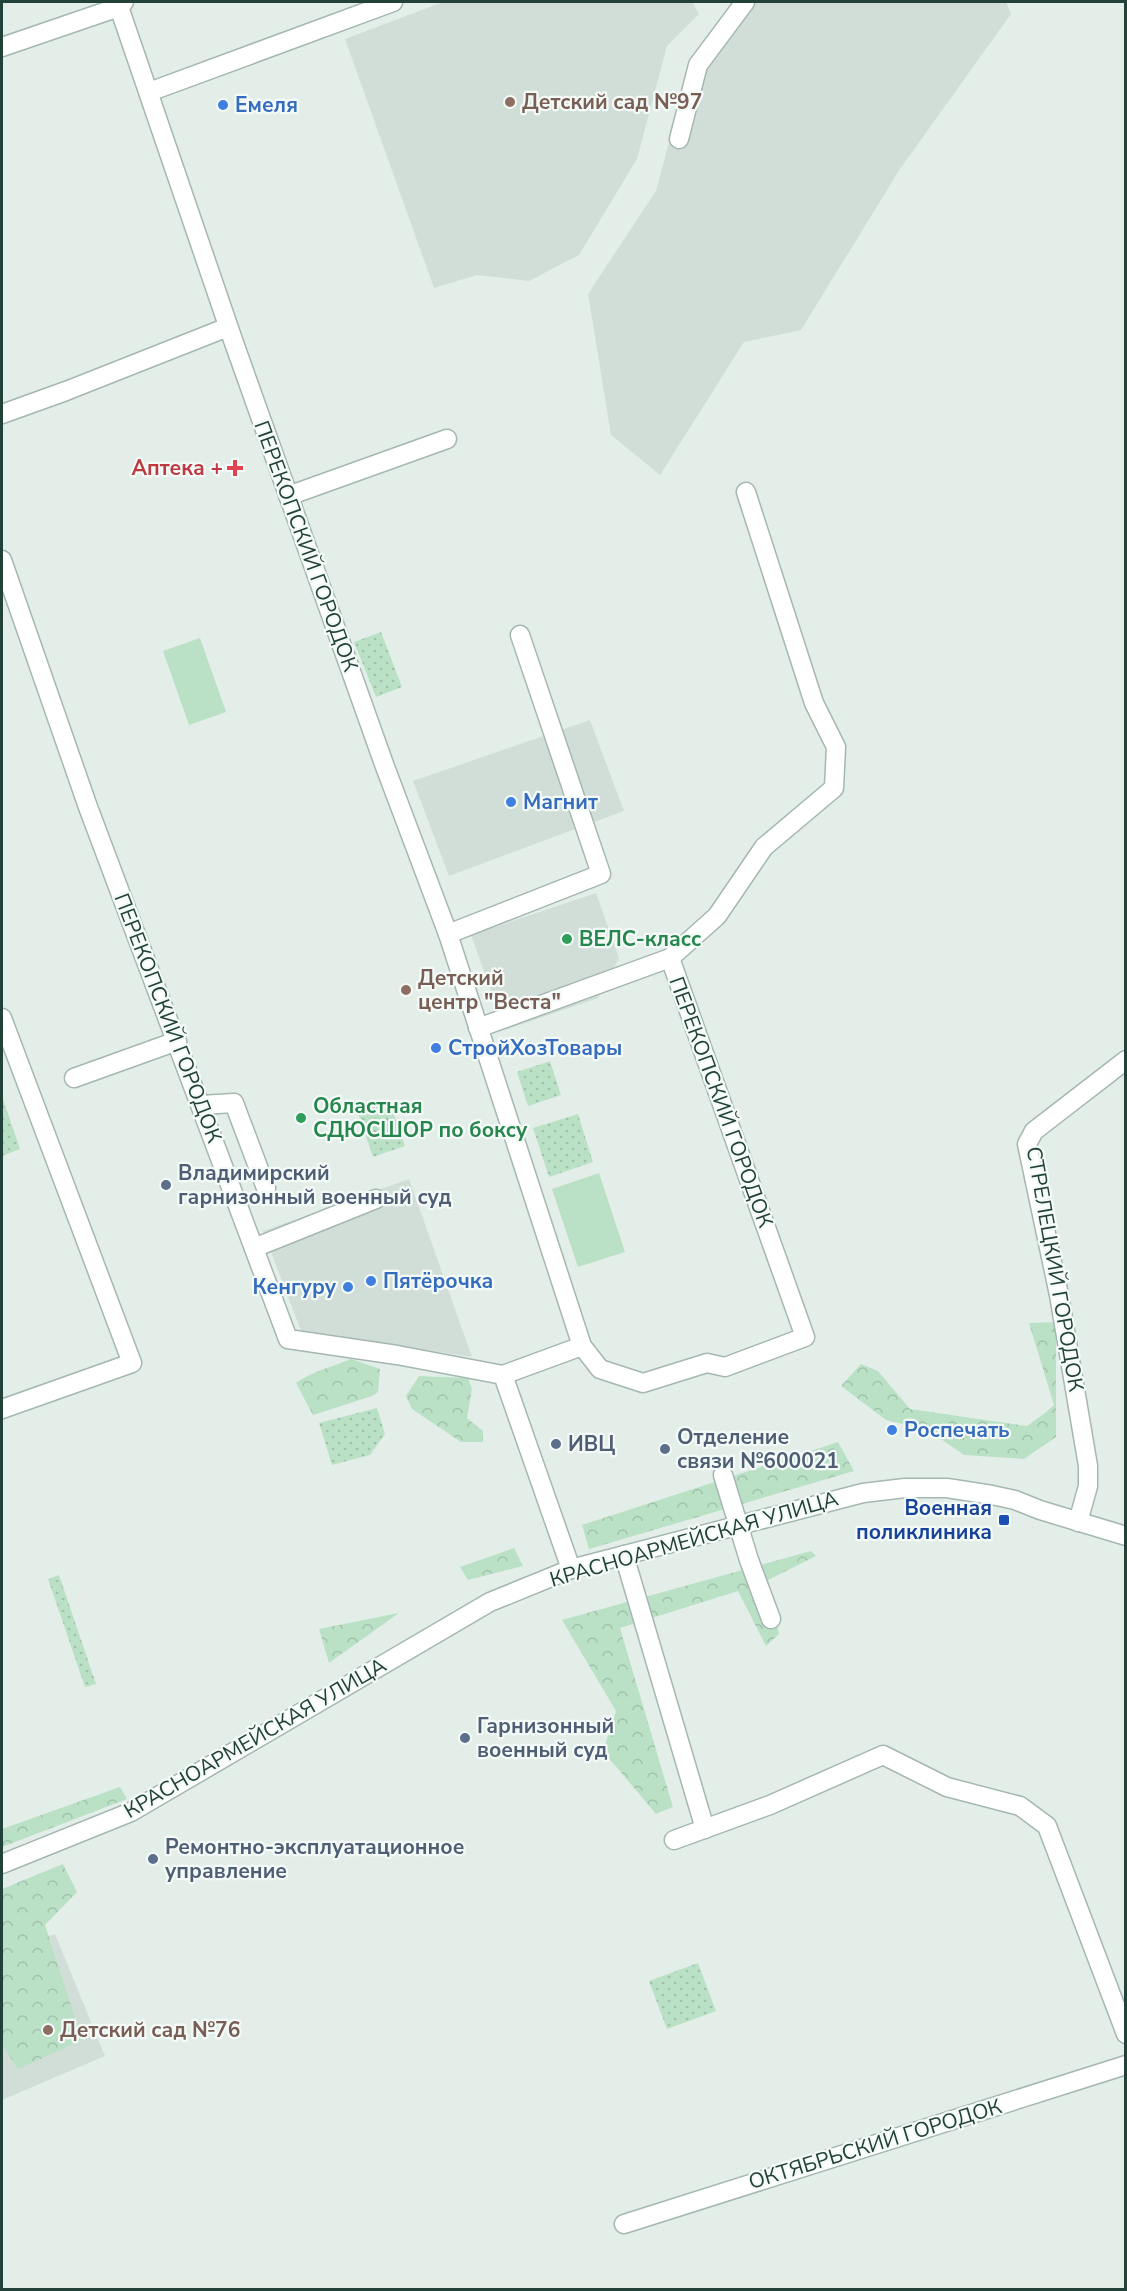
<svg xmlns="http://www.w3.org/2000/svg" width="1127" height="2291" font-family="'Nunito Sans',sans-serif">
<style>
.built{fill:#d1ded8}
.grass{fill:url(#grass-dots)}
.forest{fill:url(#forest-crowns)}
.pitch{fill:#bae1c6}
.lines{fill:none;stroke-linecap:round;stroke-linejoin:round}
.minor-casing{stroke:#a5b7b1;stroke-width:21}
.minor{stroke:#fff;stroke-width:18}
.education-dot{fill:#8d6e63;stroke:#f4faf7;stroke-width:2}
.shop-dot{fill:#3f7fe0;stroke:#f4faf7;stroke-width:2}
.health-dot{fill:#e0444e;stroke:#f4faf7;stroke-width:2}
.leisure-dot{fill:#2e9e5b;stroke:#f4faf7;stroke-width:2}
.service-dot{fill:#5c6f8a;stroke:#f4faf7;stroke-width:2}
.transit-dot{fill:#1a4fb4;stroke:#f4faf7;stroke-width:2}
.labels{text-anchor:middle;stroke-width:4.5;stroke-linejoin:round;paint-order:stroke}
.education-label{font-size:21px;font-weight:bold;fill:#785e54;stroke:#f4faf7;text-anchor:start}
.shop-label{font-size:21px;font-weight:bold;fill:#366cbe;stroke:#f4faf7;text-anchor:start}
.health-label{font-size:21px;font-weight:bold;fill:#be3a42;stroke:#f4faf7;text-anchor:end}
.street-label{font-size:21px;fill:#214139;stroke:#f4faf7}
.leisure-label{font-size:21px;font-weight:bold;fill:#27864d;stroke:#f4faf7;text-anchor:start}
.service-label{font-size:21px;font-weight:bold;fill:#4e5e75;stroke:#f4faf7;text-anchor:start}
.transit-label{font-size:21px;font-weight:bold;fill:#164399;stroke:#f4faf7;text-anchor:end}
</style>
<defs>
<pattern id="grass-dots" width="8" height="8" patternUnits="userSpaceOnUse" patternTransform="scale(1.5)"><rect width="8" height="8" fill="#bae1c6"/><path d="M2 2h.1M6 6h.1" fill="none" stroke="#a0c2ab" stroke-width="1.8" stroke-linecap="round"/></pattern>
<pattern id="forest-crowns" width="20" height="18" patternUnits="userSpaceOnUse" patternTransform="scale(1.5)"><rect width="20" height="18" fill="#bae1c6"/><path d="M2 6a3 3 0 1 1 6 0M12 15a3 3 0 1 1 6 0" fill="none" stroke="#a0c2ab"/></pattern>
</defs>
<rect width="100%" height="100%" fill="#e3eee9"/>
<!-- built -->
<g class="built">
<path d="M 443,2 L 692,2 L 699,14 L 667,46 L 637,159 L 579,255 L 529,281 L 477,275 L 434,288 L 345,39 Z"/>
<path d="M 738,2 L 1006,2 L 1011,14 L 900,169 L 801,330 L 744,342 L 660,475 L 611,435 L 588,294 L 656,191 L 689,67 Z"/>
<path d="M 590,720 L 624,811 L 449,876 L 413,781 Z"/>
<path d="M 596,893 L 619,958 L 598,998 L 505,1030 L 471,935 Z"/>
<path d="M 409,1179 L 472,1357 L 301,1331 L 263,1231 Z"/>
<path d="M 55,1934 L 105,2056 L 2,2100 L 2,1953 Z"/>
</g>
<!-- grass -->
<g class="grass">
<path d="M 381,632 L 402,687 L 376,697 L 354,642 Z"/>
<path d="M 550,1061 L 561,1095 L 528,1106 L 517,1072 Z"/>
<path d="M 2,1096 L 20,1149 L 2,1156 Z"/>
<path d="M 389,1101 L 405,1146 L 373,1157 L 358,1113 Z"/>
<path d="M 578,1114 L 593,1162 L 549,1177 L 533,1128 Z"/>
<path d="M 377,1408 L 385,1434 L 370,1455 L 332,1465 L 319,1423 Z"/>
<path d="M 59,1575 L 96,1684 L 85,1687 L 48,1579 Z"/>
<path d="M 698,1963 L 716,2011 L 667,2029 L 649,1981 Z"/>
</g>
<!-- forest -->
<g class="forest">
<path d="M 1056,1322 L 1056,1437 L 1024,1459 L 964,1455 L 928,1430 L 886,1420 L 841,1386 L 861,1364 L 878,1371 L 910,1409 L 1027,1426 L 1045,1413 L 1054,1405 L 1029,1323 Z"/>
<path d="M 351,1359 L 380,1369 L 378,1392 L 372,1396 L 313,1415 L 296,1383 C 313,1371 332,1367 351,1359 Z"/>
<path d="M 419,1376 L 468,1378 L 472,1389 L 467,1418 L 483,1431 L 483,1442 L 461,1442 L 412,1409 L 406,1396 Z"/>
<path d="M 838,1442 L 854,1471 L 589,1549 L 582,1525 Z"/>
<path d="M 514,1548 L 523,1566 L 468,1580 L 460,1567 Z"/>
<path d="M 811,1551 L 816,1556 L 768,1580 L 779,1634 L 766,1646 L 738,1591 L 620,1628 L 673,1807 L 656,1814 L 603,1751 L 616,1711 L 562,1620 Z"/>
<path d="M 399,1613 L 329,1663 L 319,1629 Z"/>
<path d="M 120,1787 L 127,1799 L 2,1847 L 2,1829 Z"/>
<path d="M 63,1864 L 77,1892 L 45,1925 L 82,2040 L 18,2069 L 2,2045 L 2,1889 Z"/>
</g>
<!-- pitch -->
<g class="pitch">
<path d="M 200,638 L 226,712 L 189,725 L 163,651 Z"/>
<path d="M 599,1173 L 625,1252 L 578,1267 L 552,1189 Z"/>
</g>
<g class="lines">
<!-- minor casing -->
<g class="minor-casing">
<g id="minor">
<path d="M 119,7 L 233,340 L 384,764 L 448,934 L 582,1346 L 600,1369 L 643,1383 L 707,1363 L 725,1367 L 805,1337 L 670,958"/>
<path d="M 2,47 L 119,7 L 124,2"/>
<path d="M 149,92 L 393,2"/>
<path d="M 679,139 L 698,65 L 745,2"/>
<path d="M 2,414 L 66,391 L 228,327"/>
<path d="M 288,496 L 447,439"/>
<path d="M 2,560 L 88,807 L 288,1339 L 397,1355 L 503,1375 L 571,1569"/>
<path d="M 448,934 L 601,874 L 520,635"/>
<path d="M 2,1018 L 132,1363 L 2,1409"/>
<path d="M 478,1028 L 670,958 L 717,916 L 764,847 L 834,788 L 836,747 L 814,703 L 746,492"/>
<path d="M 74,1078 L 177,1041"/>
<path d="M 201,1105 L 234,1103 L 266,1188"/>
<path d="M 254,1248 L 376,1199"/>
<path d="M 503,1375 L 582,1346"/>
<path d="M 723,1475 L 749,1560 L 771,1619"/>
<path d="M 1078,1522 L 1088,1486 L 1088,1466 L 1059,1295 L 1027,1144 L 1034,1131 L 1126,1060"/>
<path d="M 624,1555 L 705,1829"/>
<path d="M 674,1840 L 770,1805 L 883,1755 L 947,1787 L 1020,1806 L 1047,1826 L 1126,2034"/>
<path d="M 2,1864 L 131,1812 L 490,1602 L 571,1569 L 863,1493 L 905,1488 L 947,1488 L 992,1495 L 1015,1500 L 1040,1510 L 1126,1536"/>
<path d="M 624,2224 L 1126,2065"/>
</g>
</g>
<!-- minor -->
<use href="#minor" class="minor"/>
</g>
<!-- markers -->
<g class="education-dot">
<circle cx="510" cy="102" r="6"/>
<circle cx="406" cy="990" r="6"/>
<circle cx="48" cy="2030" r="6"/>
</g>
<g class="shop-dot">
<circle cx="223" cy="105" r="6"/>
<circle cx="511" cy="802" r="6"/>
<circle cx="436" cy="1048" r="6"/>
<circle cx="371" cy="1281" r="6"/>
<circle cx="348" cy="1287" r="6"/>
<circle cx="892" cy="1430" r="6"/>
</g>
<path class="health-dot" d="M232 459h6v6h6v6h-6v6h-6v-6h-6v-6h6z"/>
<g class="leisure-dot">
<circle cx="567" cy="939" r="6"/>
<circle cx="301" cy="1118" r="6"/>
</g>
<g class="service-dot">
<circle cx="166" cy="1185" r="6"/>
<circle cx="556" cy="1444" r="6"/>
<circle cx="665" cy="1449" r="6"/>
<circle cx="465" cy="1738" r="6"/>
<circle cx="153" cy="1859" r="6"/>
</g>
<rect class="transit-dot" x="998" y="1514" width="12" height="12" rx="3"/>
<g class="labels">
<!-- education labels -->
<g class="education-label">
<text x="522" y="109">Детский сад №97</text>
<text x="418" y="985">Детский<tspan x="418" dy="24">центр "Веста"</tspan></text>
<text x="60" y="2037">Детский сад №76</text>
</g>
<!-- shop labels -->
<g class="shop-label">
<text x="235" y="112">Емеля</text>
<text x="523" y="809">Магнит</text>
<text x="448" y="1055">СтройХозТовары</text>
<text x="383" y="1288">Пятёрочка</text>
<text x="336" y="1294" text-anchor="end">Кенгуру</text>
<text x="904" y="1437">Роспечать</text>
</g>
<!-- health labels -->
<g class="health-label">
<text x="223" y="475">Аптека +</text>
</g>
<!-- street labels -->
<g class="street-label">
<text transform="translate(306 546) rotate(70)" y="7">ПЕРЕКОПСКИЙ ГОРОДОК</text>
<text transform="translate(168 1018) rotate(69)" y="7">ПЕРЕКОПСКИЙ ГОРОДОК</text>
<text transform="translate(721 1102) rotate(70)" y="7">ПЕРЕКОПСКИЙ ГОРОДОК</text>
<text transform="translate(1055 1269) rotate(80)" y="7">СТРЕЛЕЦКИЙ ГОРОДОК</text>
<text transform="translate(694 1539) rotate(-16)" y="7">КРАСНОАРМЕЙСКАЯ УЛИЦА</text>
<text transform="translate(255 1738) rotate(-30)" y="7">КРАСНОАРМЕЙСКАЯ УЛИЦА</text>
<text transform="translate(875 2144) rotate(-17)" y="7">ОКТЯБРЬСКИЙ ГОРОДОК</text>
</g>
<!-- leisure labels -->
<g class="leisure-label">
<text x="579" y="946">ВЕЛС-класс</text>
<text x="313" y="1113">Областная<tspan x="313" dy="24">СДЮСШОР по боксу</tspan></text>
</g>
<!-- service labels -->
<g class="service-label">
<text x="178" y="1180">Владимирский<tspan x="178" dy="24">гарнизонный военный суд</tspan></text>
<text x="677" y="1444">Отделение<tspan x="677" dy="24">связи №600021</tspan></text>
<text x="568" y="1451">ИВЦ</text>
<text x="477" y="1733">Гарнизонный<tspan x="477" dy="24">военный суд</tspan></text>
<text x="165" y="1854">Ремонтно-эксплуатационное<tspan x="165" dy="24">управление</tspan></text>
</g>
<!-- transit labels -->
<g class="transit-label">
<text x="992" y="1515">Военная<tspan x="992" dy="24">поликлиника</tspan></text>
</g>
</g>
<!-- border -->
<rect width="1127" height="2291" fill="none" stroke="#214139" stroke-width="6"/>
</svg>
